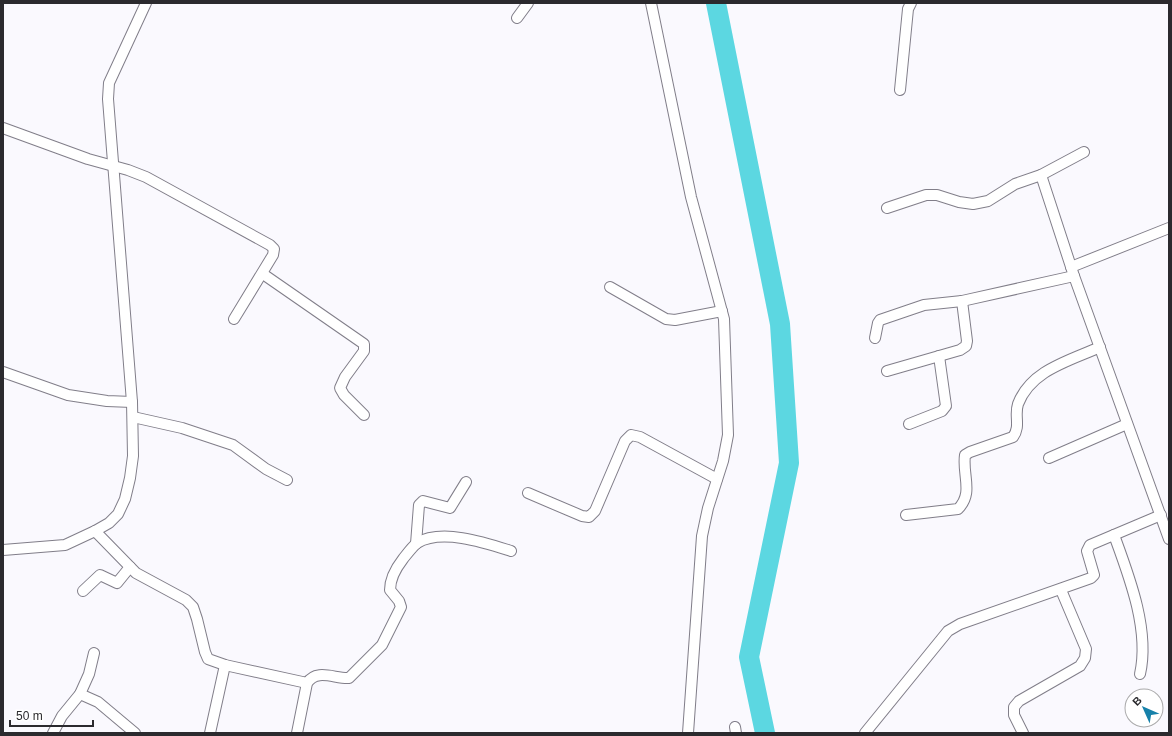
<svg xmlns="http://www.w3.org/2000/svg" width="1172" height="736" font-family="Helvetica,sans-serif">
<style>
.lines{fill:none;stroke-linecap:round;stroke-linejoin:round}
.river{stroke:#5cd7e1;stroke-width:20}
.street-casing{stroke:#817e89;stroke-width:12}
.street{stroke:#fff;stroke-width:10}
</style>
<rect width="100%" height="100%" fill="#faf9fe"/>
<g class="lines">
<!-- river -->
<path class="river" d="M 716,3 L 780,324 L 789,463 L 749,657 L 765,733"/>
<!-- street casing -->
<g class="street-casing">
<g id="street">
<path d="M 651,3 L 691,197 L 724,319 L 728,435 L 723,461 L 708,508 L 702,536 L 688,733"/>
<path d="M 517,18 L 528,3"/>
<path d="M 900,90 L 908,9 L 911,3"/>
<path d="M 3,128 L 88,159 L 128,170 L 146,177 L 270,245 L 274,249 L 273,255 L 234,319"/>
<path d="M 1041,175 L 1074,276 L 1169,539"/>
<path d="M 887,208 L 926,195 L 937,195 L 959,202 L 973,204 L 988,201 L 1015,184 L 1041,175 L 1084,152"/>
<path d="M 1071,267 L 1169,228"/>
<path d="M 263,274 L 364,344 L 364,351 L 345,377 L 340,388 L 344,395 L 364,415"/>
<path d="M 610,287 L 666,319 L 675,320 L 722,311"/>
<path d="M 875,338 L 878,323 L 880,320 L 924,305 L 962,301"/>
<path d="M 887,371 L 960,350 L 966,346 L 967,341 L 962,301 L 1074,276"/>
<path d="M 3,372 L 68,395 L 107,401 L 132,402"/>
<path d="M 133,417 L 182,428 L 233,445 L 266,469 L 287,480"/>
<path d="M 909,424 L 942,411 L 946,406 L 939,356"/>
<path d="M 1049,458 L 1127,424"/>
<path d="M 528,493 L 582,516 L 589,517 L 595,511 L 625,441 L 631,435 L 640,437 L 717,479"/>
<path d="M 906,515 L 958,509 C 974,493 962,475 965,455 L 970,452 L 1013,437 C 1021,426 1014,416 1018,404 C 1031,370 1069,361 1100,347"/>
<path d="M 95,531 L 136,573 L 186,600 L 193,607 L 197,619 L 205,652 L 208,659 L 225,665 L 307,683"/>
<path d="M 1114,535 C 1129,576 1150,630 1140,674"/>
<path d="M 416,544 L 419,505 L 423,501 L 450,508 L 466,482"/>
<path d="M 3,550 L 65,545 L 95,531 L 109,523 L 118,514 L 125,499 L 130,478 L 133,456 L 132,402 L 108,99 L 109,83 L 146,3"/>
<path d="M 83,591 L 100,575 L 117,583 L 130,567"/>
<path d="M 80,694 L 98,702 L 135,733"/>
<path d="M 735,727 L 736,733"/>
<path d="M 53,733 L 62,716 L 80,694 L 89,674 L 94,653"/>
<path d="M 210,733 L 225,665"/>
<path d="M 297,733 L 307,683 C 317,668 335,679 349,678 L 382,645 L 401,607 L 399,601 L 390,590 C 390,580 396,568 403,559 C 407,554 412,547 417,543 C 442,528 486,543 511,551"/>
<path d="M 865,733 L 948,631 L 960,624 L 1091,578 L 1094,575 L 1087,551 L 1090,545 L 1161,515"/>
<path d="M 1023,733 L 1014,715 L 1014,707 L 1019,701 L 1080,666 L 1085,658 L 1086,649 L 1061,590"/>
</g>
</g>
<!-- street -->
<use href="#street" class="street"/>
</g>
<!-- border -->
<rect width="1172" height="736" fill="none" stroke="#2b2a2e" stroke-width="8"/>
<!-- north arrow -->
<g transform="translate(1144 708) rotate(315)"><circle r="19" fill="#ffffff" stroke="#aaaaab"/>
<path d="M0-3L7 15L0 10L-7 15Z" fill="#1781aa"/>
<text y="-6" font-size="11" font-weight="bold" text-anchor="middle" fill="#2b2a2e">B</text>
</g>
<!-- scale -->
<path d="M10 720v6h83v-6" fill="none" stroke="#2b2a2e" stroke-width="2"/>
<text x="16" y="720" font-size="12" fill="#2b2a2e" stroke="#ffffff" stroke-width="3" paint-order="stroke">50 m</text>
</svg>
